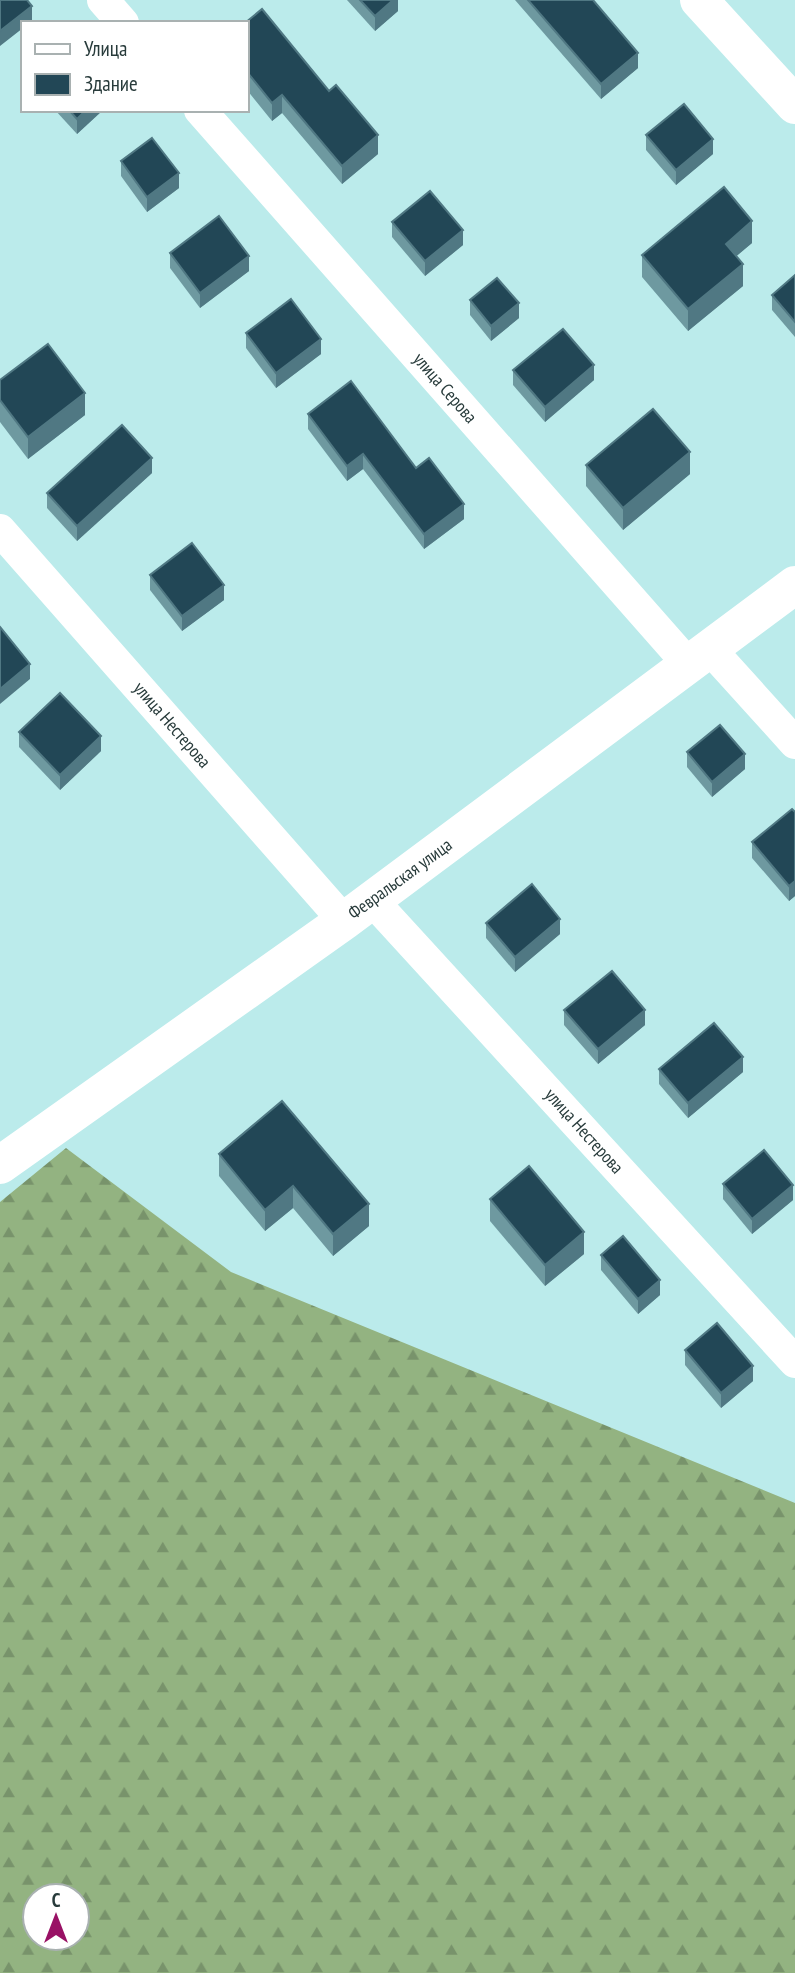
<svg xmlns="http://www.w3.org/2000/svg" width="795" height="1973" font-family="'PT Sans Narrow',sans-serif">
<style>
.forest{fill:url(#forest-firs);fill-rule:evenodd}
.lines{fill:none;stroke-linecap:round;stroke-linejoin:round}
.minor{stroke:#fff;stroke-width:32}
.secondary{stroke:#fff;stroke-width:38}
.wall{fill:#6e99a0}
.shaded-wall{fill:#507883}
.building{fill:#224756;stroke:#507883;stroke-width:2}
.labels{text-anchor:middle;stroke-width:7;stroke-linejoin:round;paint-order:stroke}
.street-label{font-size:18px;fill:#283b3b;stroke:#fff}
</style>
<defs>
<pattern id="forest-firs" width="22" height="20" patternUnits="userSpaceOnUse" patternTransform="scale(1.75)"><rect width="22" height="20" fill="#93b381"/><path d="M5 1l3.5 6h-7zM16 11l3.5 6h-7z" fill="#78936b"/></pattern>
</defs>
<rect width="100%" height="100%" fill="#bbebeb"/>
<!-- forest -->
<path class="forest" d="M 66,1148 L 231,1272 L 795,1503 L 795,1973 L 0,1973 L 0,1202 ZM 35,1896 L 77,1896 L 77,1938 L 35,1938 Z"/>
<g class="lines">
<!-- minor -->
<g class="minor">
<path d="M 103,0 L 123,23"/>
<path d="M 200,110 L 689,665"/>
<path d="M 0,530 L 344,921"/>
<path d="M 710,649 L 795,743"/>
<path d="M 372,900 L 795,1362"/>
</g>
<!-- secondary -->
<g class="secondary">
<path d="M 699,0 L 795,105"/>
<path d="M 0,1165 L 344,921 L 795,585"/>
</g>
</g>
<!-- wall -->
<g class="wall">
<path d="M 347,0 L 398,0 L 398,11 L 375,31 Z"/>
<path d="M 515,0 L 593,0 L 638,68 L 601,99 Z"/>
<path d="M 247,23 L 378,154 L 342,184 L 282,113 L 272,121 L 247,90 Z"/>
<path d="M 55,110 L 103,110 L 77,134 Z"/>
<path d="M 646,135 L 713,154 L 676,185 L 646,150 Z"/>
<path d="M 121,161 L 179,188 L 147,212 L 121,176 Z"/>
<path d="M 392,222 L 463,245 L 425,276 L 392,237 Z"/>
<path d="M 752,243 L 736,256 L 743,286 L 688,331 L 642,277 L 642,255 Z"/>
<path d="M 170,253 L 249,271 L 200,308 L 170,268 Z"/>
<path d="M 795,275 L 795,337 L 772,310 L 772,295 Z"/>
<path d="M 470,300 L 519,318 L 491,341 L 470,315 Z"/>
<path d="M 246,333 L 321,354 L 276,388 L 246,348 Z"/>
<path d="M 513,370 L 594,380 L 545,422 L 513,385 Z"/>
<path d="M 0,380 L 85,415 L 28,459 L 0,422 Z"/>
<path d="M 308,414 L 416,468 L 464,519 L 424,549 L 363,469 L 347,481 L 308,429 Z"/>
<path d="M 586,465 L 690,474 L 623,530 L 586,486 Z"/>
<path d="M 152,473 L 77,541 L 47,508 L 47,493 Z"/>
<path d="M 150,575 L 224,600 L 182,631 L 150,590 Z"/>
<path d="M 19,732 L 101,751 L 60,790 L 19,747 Z"/>
<path d="M 687,752 L 745,769 L 712,797 L 687,767 Z"/>
<path d="M 795,812 L 795,896 L 789,901 L 752,858 L 752,842 Z"/>
<path d="M 486,923 L 560,934 L 515,972 L 486,938 Z"/>
<path d="M 564,1010 L 645,1025 L 598,1064 L 564,1025 Z"/>
<path d="M 659,1069 L 743,1072 L 688,1118 L 659,1084 Z"/>
<path d="M 282,1101 L 369,1226 L 333,1256 L 293,1208 L 265,1231 L 219,1176 L 219,1154 Z"/>
<path d="M 723,1184 L 793,1200 L 752,1234 L 723,1199 Z"/>
<path d="M 490,1199 L 584,1254 L 545,1286 L 490,1221 Z"/>
<path d="M 601,1255 L 660,1295 L 638,1314 L 601,1270 Z"/>
<path d="M 685,1350 L 753,1381 L 721,1408 L 685,1365 Z"/>
</g>
<!-- shaded-wall -->
<g class="shaded-wall">
<path d="M 393,0 L 398,0 L 398,11 L 375,31 L 375,16 Z"/>
<path d="M 32,6 L 32,21 L 29,23 L 23,23 L 23,28 L 0,46 L 0,31 Z"/>
<path d="M 638,53 L 638,68 L 601,99 L 601,84 Z"/>
<path d="M 282,95 L 282,113 L 272,121 L 272,103 Z"/>
<path d="M 86,110 L 103,110 L 77,134 L 77,119 Z"/>
<path d="M 378,135 L 378,154 L 342,184 L 342,166 Z"/>
<path d="M 713,139 L 713,154 L 676,185 L 676,170 Z"/>
<path d="M 179,173 L 179,188 L 147,212 L 147,197 Z"/>
<path d="M 752,221 L 752,243 L 726,265 L 726,244 Z"/>
<path d="M 463,230 L 463,245 L 425,276 L 425,261 Z"/>
<path d="M 249,256 L 249,271 L 200,308 L 200,293 Z"/>
<path d="M 743,264 L 743,286 L 688,331 L 688,309 Z"/>
<path d="M 519,303 L 519,318 L 491,341 L 491,326 Z"/>
<path d="M 321,339 L 321,354 L 276,388 L 276,373 Z"/>
<path d="M 594,365 L 594,380 L 545,422 L 545,407 Z"/>
<path d="M 85,393 L 85,415 L 28,459 L 28,437 Z"/>
<path d="M 690,452 L 690,474 L 623,530 L 623,508 Z"/>
<path d="M 363,454 L 363,469 L 347,481 L 347,466 Z"/>
<path d="M 152,458 L 152,473 L 77,541 L 77,526 Z"/>
<path d="M 464,504 L 464,519 L 424,549 L 424,534 Z"/>
<path d="M 224,585 L 224,600 L 182,631 L 182,616 Z"/>
<path d="M 30,664 L 30,679 L 0,704 L 0,689 Z"/>
<path d="M 101,736 L 101,751 L 60,790 L 60,775 Z"/>
<path d="M 745,754 L 745,769 L 712,797 L 712,782 Z"/>
<path d="M 795,881 L 795,896 L 789,901 L 789,886 Z"/>
<path d="M 560,919 L 560,934 L 515,972 L 515,957 Z"/>
<path d="M 645,1010 L 645,1025 L 598,1064 L 598,1049 Z"/>
<path d="M 743,1057 L 743,1072 L 688,1118 L 688,1103 Z"/>
<path d="M 793,1185 L 793,1200 L 752,1234 L 752,1219 Z"/>
<path d="M 293,1186 L 293,1208 L 265,1231 L 265,1210 Z"/>
<path d="M 369,1204 L 369,1226 L 333,1256 L 333,1234 Z"/>
<path d="M 584,1232 L 584,1254 L 545,1286 L 545,1265 Z"/>
<path d="M 660,1280 L 660,1295 L 638,1314 L 638,1299 Z"/>
<path d="M 753,1366 L 753,1381 L 721,1408 L 721,1393 Z"/>
</g>
<!-- building -->
<g class="building">
<path d="M 0,0 L 27,0 L 32,6 L 0,31 Z"/>
<path d="M 360,0 L 393,0 L 375,16 Z"/>
<path d="M 528,0 L 593,0 L 638,53 L 601,84 Z"/>
<path d="M 262,9 L 329,91 L 336,85 L 378,135 L 342,166 L 282,95 L 272,103 L 247,72 L 247,23 L 245,23 Z"/>
<path d="M 684,104 L 713,139 L 676,170 L 646,135 Z"/>
<path d="M 69,110 L 86,110 L 77,119 Z"/>
<path d="M 152,138 L 179,173 L 147,197 L 121,161 Z"/>
<path d="M 724,187 L 752,221 L 726,244 L 743,264 L 688,309 L 642,255 Z"/>
<path d="M 430,191 L 463,230 L 425,261 L 392,222 Z"/>
<path d="M 219,216 L 249,256 L 200,293 L 170,253 Z"/>
<path d="M 795,275 L 795,322 L 772,295 Z"/>
<path d="M 497,278 L 519,303 L 491,326 L 470,300 Z"/>
<path d="M 291,299 L 321,339 L 276,373 L 246,333 Z"/>
<path d="M 563,329 L 594,365 L 545,407 L 513,370 Z"/>
<path d="M 48,344 L 85,393 L 28,437 L 0,400 L 0,380 Z"/>
<path d="M 351,381 L 416,468 L 429,458 L 464,504 L 424,534 L 363,454 L 347,466 L 308,414 Z"/>
<path d="M 653,409 L 690,452 L 623,508 L 586,465 Z"/>
<path d="M 122,425 L 152,458 L 77,526 L 47,493 Z"/>
<path d="M 192,543 L 224,585 L 182,616 L 150,575 Z"/>
<path d="M 0,627 L 30,664 L 0,689 Z"/>
<path d="M 60,693 L 101,736 L 60,775 L 19,732 Z"/>
<path d="M 720,725 L 745,754 L 712,782 L 687,752 Z"/>
<path d="M 792,809 L 795,812 L 795,881 L 789,886 L 752,842 Z"/>
<path d="M 532,884 L 560,919 L 515,957 L 486,923 Z"/>
<path d="M 612,971 L 645,1010 L 598,1049 L 564,1010 Z"/>
<path d="M 714,1023 L 743,1057 L 688,1103 L 659,1069 Z"/>
<path d="M 282,1101 L 369,1204 L 333,1234 L 293,1186 L 265,1210 L 219,1154 Z"/>
<path d="M 764,1150 L 793,1185 L 752,1219 L 723,1184 Z"/>
<path d="M 529,1166 L 584,1232 L 545,1265 L 490,1199 Z"/>
<path d="M 623,1236 L 660,1280 L 638,1299 L 601,1255 Z"/>
<path d="M 717,1323 L 753,1366 L 721,1393 L 685,1350 Z"/>
</g>
<g class="labels">
<!-- street labels -->
<g class="street-label">
<text transform="translate(445 388) rotate(49)" y="6">улица Серова</text>
<text transform="translate(172 725) rotate(49)" y="6">улица Нестерова</text>
<text transform="translate(400 879) rotate(-36)" y="6">Февральская улица</text>
<text transform="translate(584 1131) rotate(48)" y="6">улица Нестерова</text>
</g>
</g>
<!-- legend -->
<rect x="21" y="21" width="228" height="91" fill="#ffffff" stroke="#a9b1b1" stroke-width="2"/>
<rect x="35" y="44" width="35" height="10" fill="#ffffff" stroke="#a9b1b1" stroke-width="2"/>
<text x="84" y="56" font-size="21" fill="#283b3b">Улица</text>
<rect x="35" y="74" width="35" height="21" fill="#224756" stroke="#a9b1b1" stroke-width="2"/>
<text x="84" y="91" font-size="21" fill="#283b3b">Здание</text>
<!-- north arrow -->
<g transform="translate(56 1917)"><circle r="33" fill="#ffffff" stroke="#a9b1b1" stroke-width="2"/>
<path d="M0-5L12 26L0 18L-12 26Z" fill="#991165"/>
<text y="-10" font-size="19" font-weight="bold" text-anchor="middle" fill="#283b3b">С</text>
</g>
</svg>
